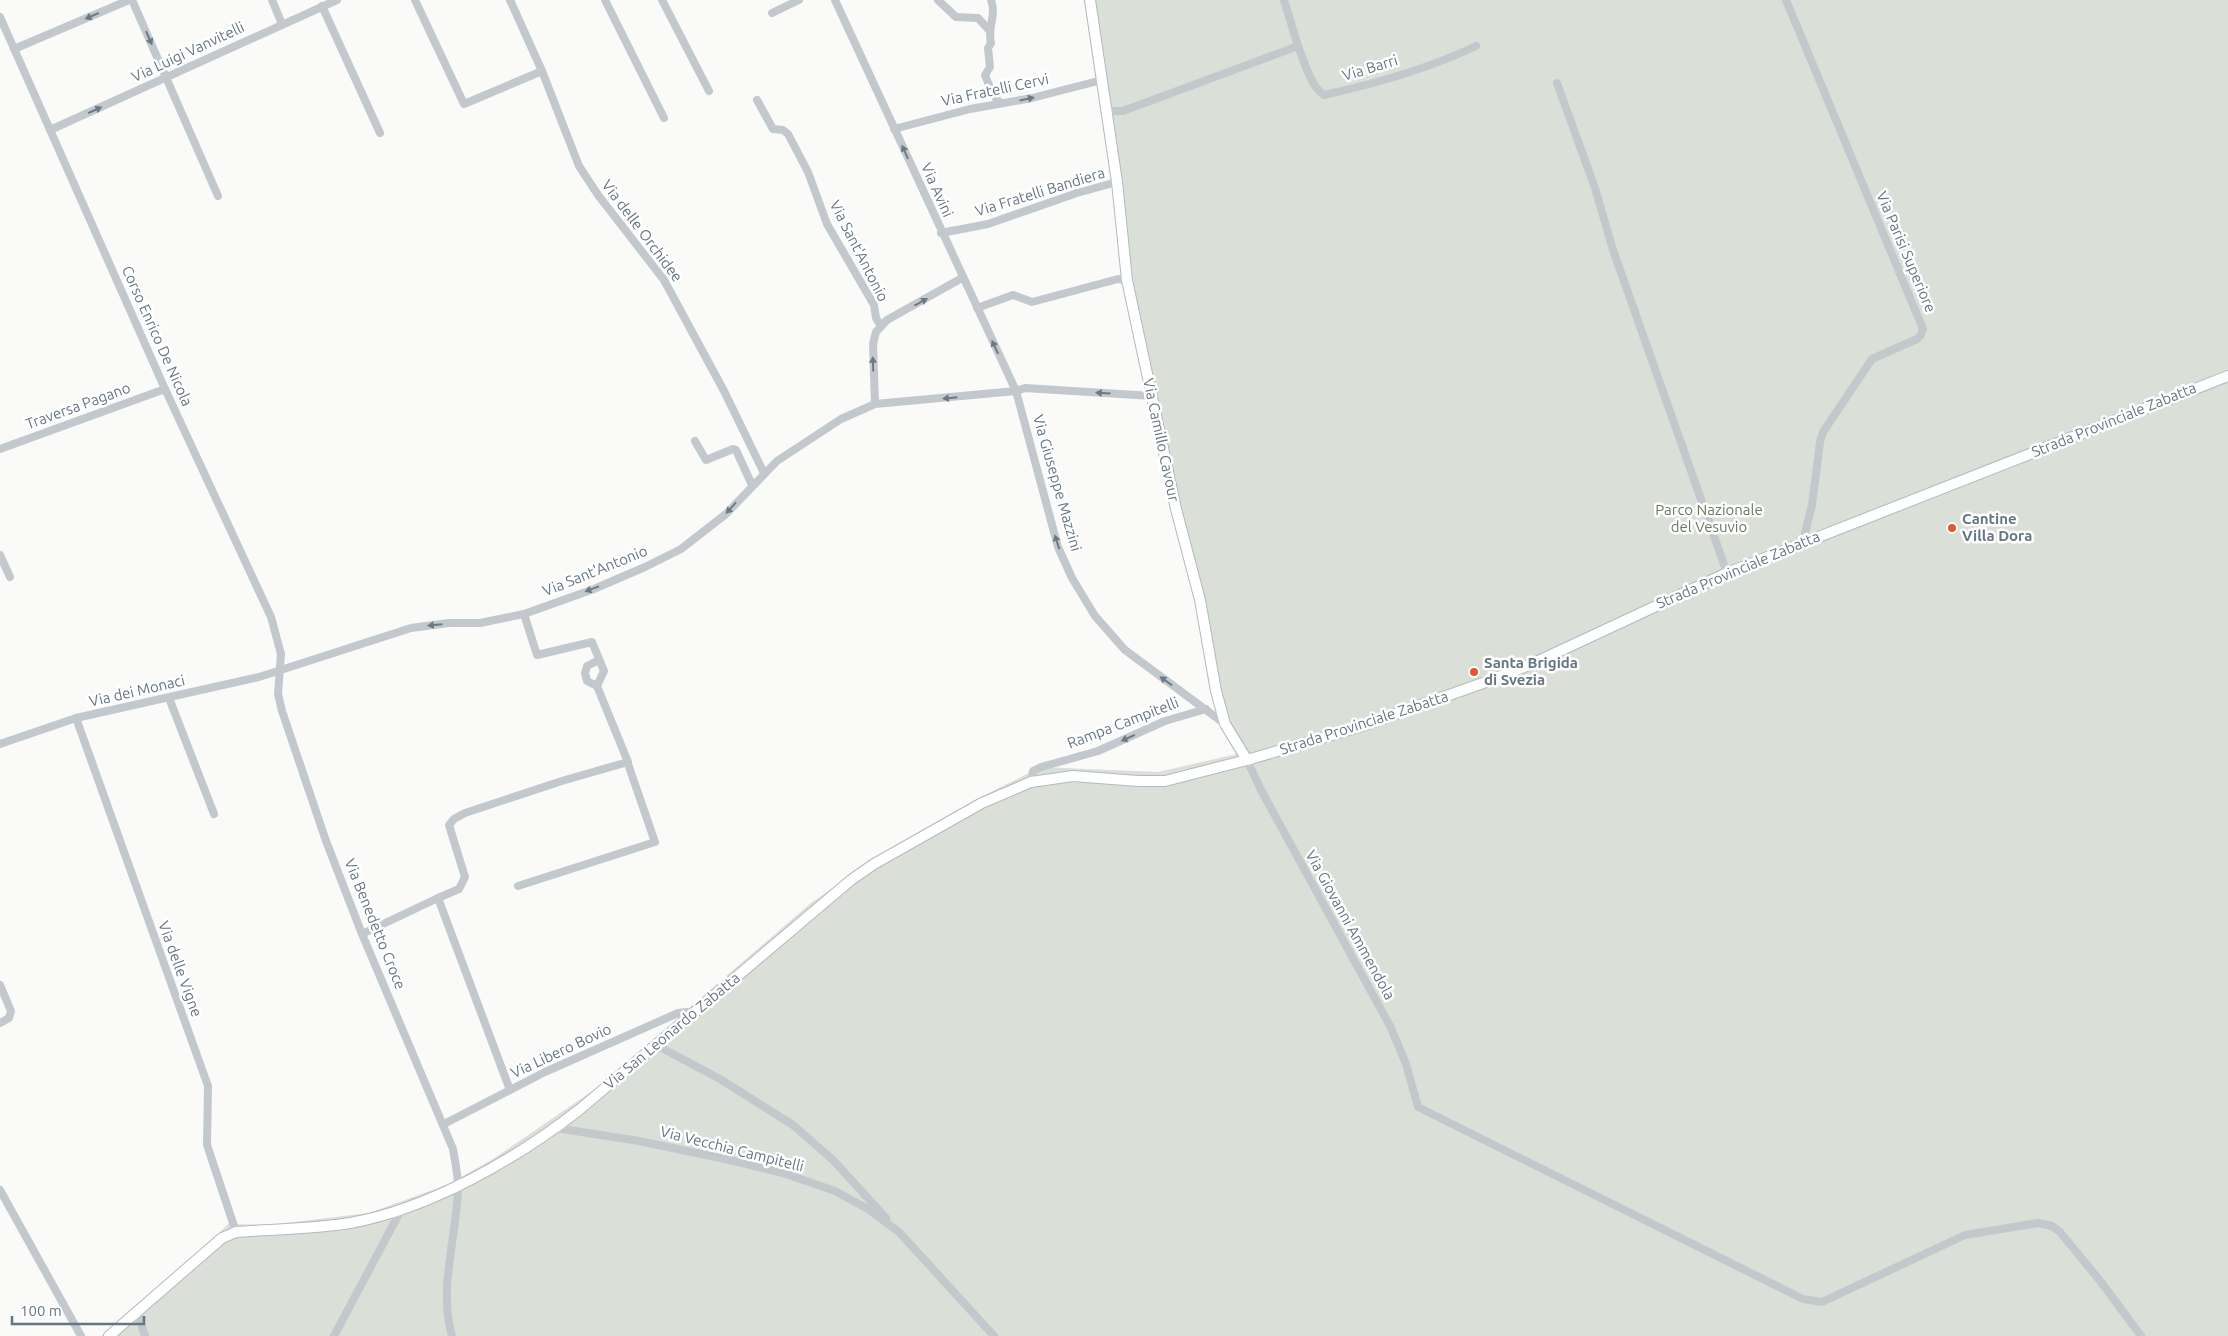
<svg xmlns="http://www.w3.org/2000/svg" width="2228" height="1336" font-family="Ubuntu,sans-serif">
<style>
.green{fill:#dadfd7}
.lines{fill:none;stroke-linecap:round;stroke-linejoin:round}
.secondary-casing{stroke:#b3babf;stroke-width:12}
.street{stroke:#c3c8cc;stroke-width:8}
.secondary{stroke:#fff;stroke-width:10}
.oneway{fill:#6a7a87}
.poi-dot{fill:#e4572e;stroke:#fff;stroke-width:2}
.labels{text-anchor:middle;stroke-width:5;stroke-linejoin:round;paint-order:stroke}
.street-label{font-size:15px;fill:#657683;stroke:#fff}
.park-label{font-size:15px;fill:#687a64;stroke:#fff}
.poi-label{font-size:15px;font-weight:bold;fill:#657683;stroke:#fff;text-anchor:start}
</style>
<rect width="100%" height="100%" fill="#fafaf8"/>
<!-- green -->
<path class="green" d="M 1084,0 L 2228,0 L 2228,1336 L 101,1336 L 199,1254 L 228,1224 L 269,1225 L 369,1213 L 449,1184 L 493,1159 L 613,1077 L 682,1014 L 811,903 L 894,846 L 975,800 L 1041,767 L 1158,772 L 1237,754 L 1214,700 L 1205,643 L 1130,303 Z"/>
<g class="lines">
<!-- secondary casing -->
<g class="secondary-casing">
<g id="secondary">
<path d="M 1090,0 L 1117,182 L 1127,280 L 1176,509 L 1200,600 L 1216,691 L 1225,724 L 1247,760"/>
<path d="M 109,1336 L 222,1238 L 236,1232 C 274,1229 313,1229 350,1223 C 429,1209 516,1159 579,1110 L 851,880 L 874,864 L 982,803 L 1031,782 L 1073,776 L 1138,781 L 1165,781 L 1247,760 L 1359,727 L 1483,683 L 1534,663 L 1727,573 L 2228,376"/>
</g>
</g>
<!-- street -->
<g class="street">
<path d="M 132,0 L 218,196"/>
<path d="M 272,0 L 282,24"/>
<path d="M 415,0 L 464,104 L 542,71"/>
<path d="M 510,0 L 542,71 L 579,166 L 598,195 L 664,280 L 724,391 L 764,473"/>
<path d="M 605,0 L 664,118"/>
<path d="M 662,0 L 709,91"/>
<path d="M 835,0 L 1016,391 L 1058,547 L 1072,578 L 1095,616 L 1125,650 L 1225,724"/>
<path d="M 938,0 L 956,17 L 978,18 L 989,30"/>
<path d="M 991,0 C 997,15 987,27 991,43 L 988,48 L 990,67 L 985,75 L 992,93 L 1000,103"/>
<path d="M 1786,0 L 1923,329 L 1921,335 L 1917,339 L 1872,359 L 1823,432 L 1820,442 L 1812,505 L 1803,541"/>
<path d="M 322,6 L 380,133"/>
<path d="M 772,13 L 799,0"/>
<path d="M 0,17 L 165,389 L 271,617 L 281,654 L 278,694 L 282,711 L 326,841 L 362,934 L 453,1149 C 455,1161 458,1175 458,1187 C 457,1237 438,1287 452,1336"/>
<path d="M 1298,46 C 1304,61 1311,87 1324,95 C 1374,84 1430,68 1476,46"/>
<path d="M 14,49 L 129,0"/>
<path d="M 1557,83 L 1595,188 L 1613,250 L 1727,573"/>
<path d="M 757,100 L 773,129 L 783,130 L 788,134 L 808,172 L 827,224 L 874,305 L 876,318 L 881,326"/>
<path d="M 1107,111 L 1123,111 L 1298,46 L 1284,0"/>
<path d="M 894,129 L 970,109 L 1032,98 L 1102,80"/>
<path d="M 50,130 L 337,0"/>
<path d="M 941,233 L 988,224 L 1077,193 L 1117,182"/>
<path d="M 977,308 L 1013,295 L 1032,302 L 1118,279 L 1127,280"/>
<path d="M 875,404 L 873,344 L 876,332 L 887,320 L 962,278"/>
<path d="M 695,441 L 706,460 L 733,449 L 736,450 L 752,485"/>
<path d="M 0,449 L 165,389"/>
<path d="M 0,555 L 10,577"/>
<path d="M 524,614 L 537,655 L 592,642 L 604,671 L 597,686"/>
<path d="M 169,698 L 214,814"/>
<path d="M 76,718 L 208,1086 L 207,1145 L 236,1232"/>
<path d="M 0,744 L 76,718 L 259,677 L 411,628 L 449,623 L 480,623 L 524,614 L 594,589 L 645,567 L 681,549 L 726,514 L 777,461 L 841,419 L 875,404 L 1016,391 L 1025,388 L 1152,396"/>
<path d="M 1247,760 L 1261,790 L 1390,1026 L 1406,1064 L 1418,1107 L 1803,1299 L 1822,1302 L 1965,1235 L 2038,1223 L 2052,1226 L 2060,1232 L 2101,1282 L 2141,1336"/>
<path d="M 1031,782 L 1033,771 L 1041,767 L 1098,751 L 1165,721 L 1206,709"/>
<path d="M 518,886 L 655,842 L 628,764"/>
<path d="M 362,934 L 438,898"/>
<path d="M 0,985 L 11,1011 L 9,1018 L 0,1023"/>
<path d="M 656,1045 L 720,1079 L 793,1125 L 833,1160 L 886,1218"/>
<path d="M 510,1090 L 438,898 L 459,889 L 465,877 L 449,825 L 454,819 L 465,813 L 565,780 L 628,762 L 597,686 L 587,681 L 585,673 L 587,666 L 599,660"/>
<path d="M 444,1124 L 545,1072 L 678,1013 L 687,1012 L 692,1015"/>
<path d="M 556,1128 L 639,1141 L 730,1160 L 783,1173 L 835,1191 L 868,1209 L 899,1232 L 994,1336"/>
<path d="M 0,1190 L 81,1336"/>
<path d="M 137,1311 L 145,1336"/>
<path d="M 334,1336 L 401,1210"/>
</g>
<!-- secondary -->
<use href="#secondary" class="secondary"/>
</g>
<!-- one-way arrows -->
<defs><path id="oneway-solid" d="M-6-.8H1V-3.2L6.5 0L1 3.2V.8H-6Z" transform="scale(1.25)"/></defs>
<g class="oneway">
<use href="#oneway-solid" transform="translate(92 16) rotate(156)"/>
<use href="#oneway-solid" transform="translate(149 38) rotate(66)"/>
<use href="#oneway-solid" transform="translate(1027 99) rotate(-12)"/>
<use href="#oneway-solid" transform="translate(95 110) rotate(-24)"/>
<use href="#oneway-solid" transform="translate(905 152) rotate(-114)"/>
<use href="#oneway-solid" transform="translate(921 302) rotate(-29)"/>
<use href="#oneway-solid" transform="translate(995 347) rotate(-115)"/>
<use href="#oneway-solid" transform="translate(873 364) rotate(-92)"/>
<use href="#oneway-solid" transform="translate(1103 393) rotate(-176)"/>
<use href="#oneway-solid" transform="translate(950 398) rotate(174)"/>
<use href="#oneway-solid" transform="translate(731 508) rotate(132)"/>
<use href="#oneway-solid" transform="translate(1057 542) rotate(-108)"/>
<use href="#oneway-solid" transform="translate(592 589) rotate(160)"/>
<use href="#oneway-solid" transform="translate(435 625) rotate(175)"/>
<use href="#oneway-solid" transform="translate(1166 681) rotate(-144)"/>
<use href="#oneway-solid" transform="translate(1128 738) rotate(156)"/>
</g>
<!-- markers -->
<g class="poi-dot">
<circle cx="1952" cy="528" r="5"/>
<circle cx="1474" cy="672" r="5"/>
</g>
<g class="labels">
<!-- street labels -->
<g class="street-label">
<text transform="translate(188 52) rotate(-25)" y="5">Via Luigi Vanvitelli</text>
<text transform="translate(1370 68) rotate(-17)" y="5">Via Barri</text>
<text transform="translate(995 90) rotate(-12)" y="5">Via Fratelli Cervi</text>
<text transform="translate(937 190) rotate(66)" y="5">Via Avini</text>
<text transform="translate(1040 192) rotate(-17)" y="5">Via Fratelli Bandiera</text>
<text transform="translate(642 231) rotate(53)" y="5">Via delle Orchidee</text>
<text transform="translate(859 251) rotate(63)" y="5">Via Sant'Antonio</text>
<text transform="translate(1906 252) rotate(67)" y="5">Via Parisi Superiore</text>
<text transform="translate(157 336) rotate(66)" y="5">Corso Enrico De Nicola</text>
<text transform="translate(78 406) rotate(-20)" y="5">Traversa Pagano</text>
<text transform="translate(2114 420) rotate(-22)" y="5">Strada Provinciale Zabatta</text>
<text transform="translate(1161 440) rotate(78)" y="5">Via Camillo Cavour</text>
<text transform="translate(1057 483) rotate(74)" y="5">Via Giuseppe Mazzini</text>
<text transform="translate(1738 570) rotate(-23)" y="5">Strada Provinciale Zabatta</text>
<text transform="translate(595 571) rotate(-22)" y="5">Via Sant'Antonio</text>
<text transform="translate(137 691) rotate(-13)" y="5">Via dei Monaci</text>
<text transform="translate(1123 723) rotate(-21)" y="5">Rampa Campitelli</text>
<text transform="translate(1364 723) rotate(-18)" y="5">Strada Provinciale Zabatta</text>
<text transform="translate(375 924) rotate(68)" y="5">Via Benedetto Croce</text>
<text transform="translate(1350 925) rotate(61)" y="5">Via Giovanni Ammendola</text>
<text transform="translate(180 969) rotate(70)" y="5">Via delle Vigne</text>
<text transform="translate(672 1031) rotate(-40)" y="5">Via San Leonardo Zabatta</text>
<text transform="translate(561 1051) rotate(-25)" y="5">Via Libero Bovio</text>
<text transform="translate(732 1149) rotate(14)" y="5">Via Vecchia Campitelli</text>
</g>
<!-- park labels -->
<g class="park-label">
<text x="1709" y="515">Parco Nazionale<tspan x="1709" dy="17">del Vesuvio</tspan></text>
</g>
<!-- poi labels -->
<g class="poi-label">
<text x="1962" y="524">Cantine<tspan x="1962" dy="17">Villa Dora</tspan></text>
<text x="1484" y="668">Santa Brigida<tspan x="1484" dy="17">di Svezia</tspan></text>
</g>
</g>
<!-- scale -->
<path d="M12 1316v8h132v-8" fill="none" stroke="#657683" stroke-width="2.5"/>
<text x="20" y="1316" font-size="15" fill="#657683" stroke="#ffffff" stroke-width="4" paint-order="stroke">100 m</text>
</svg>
